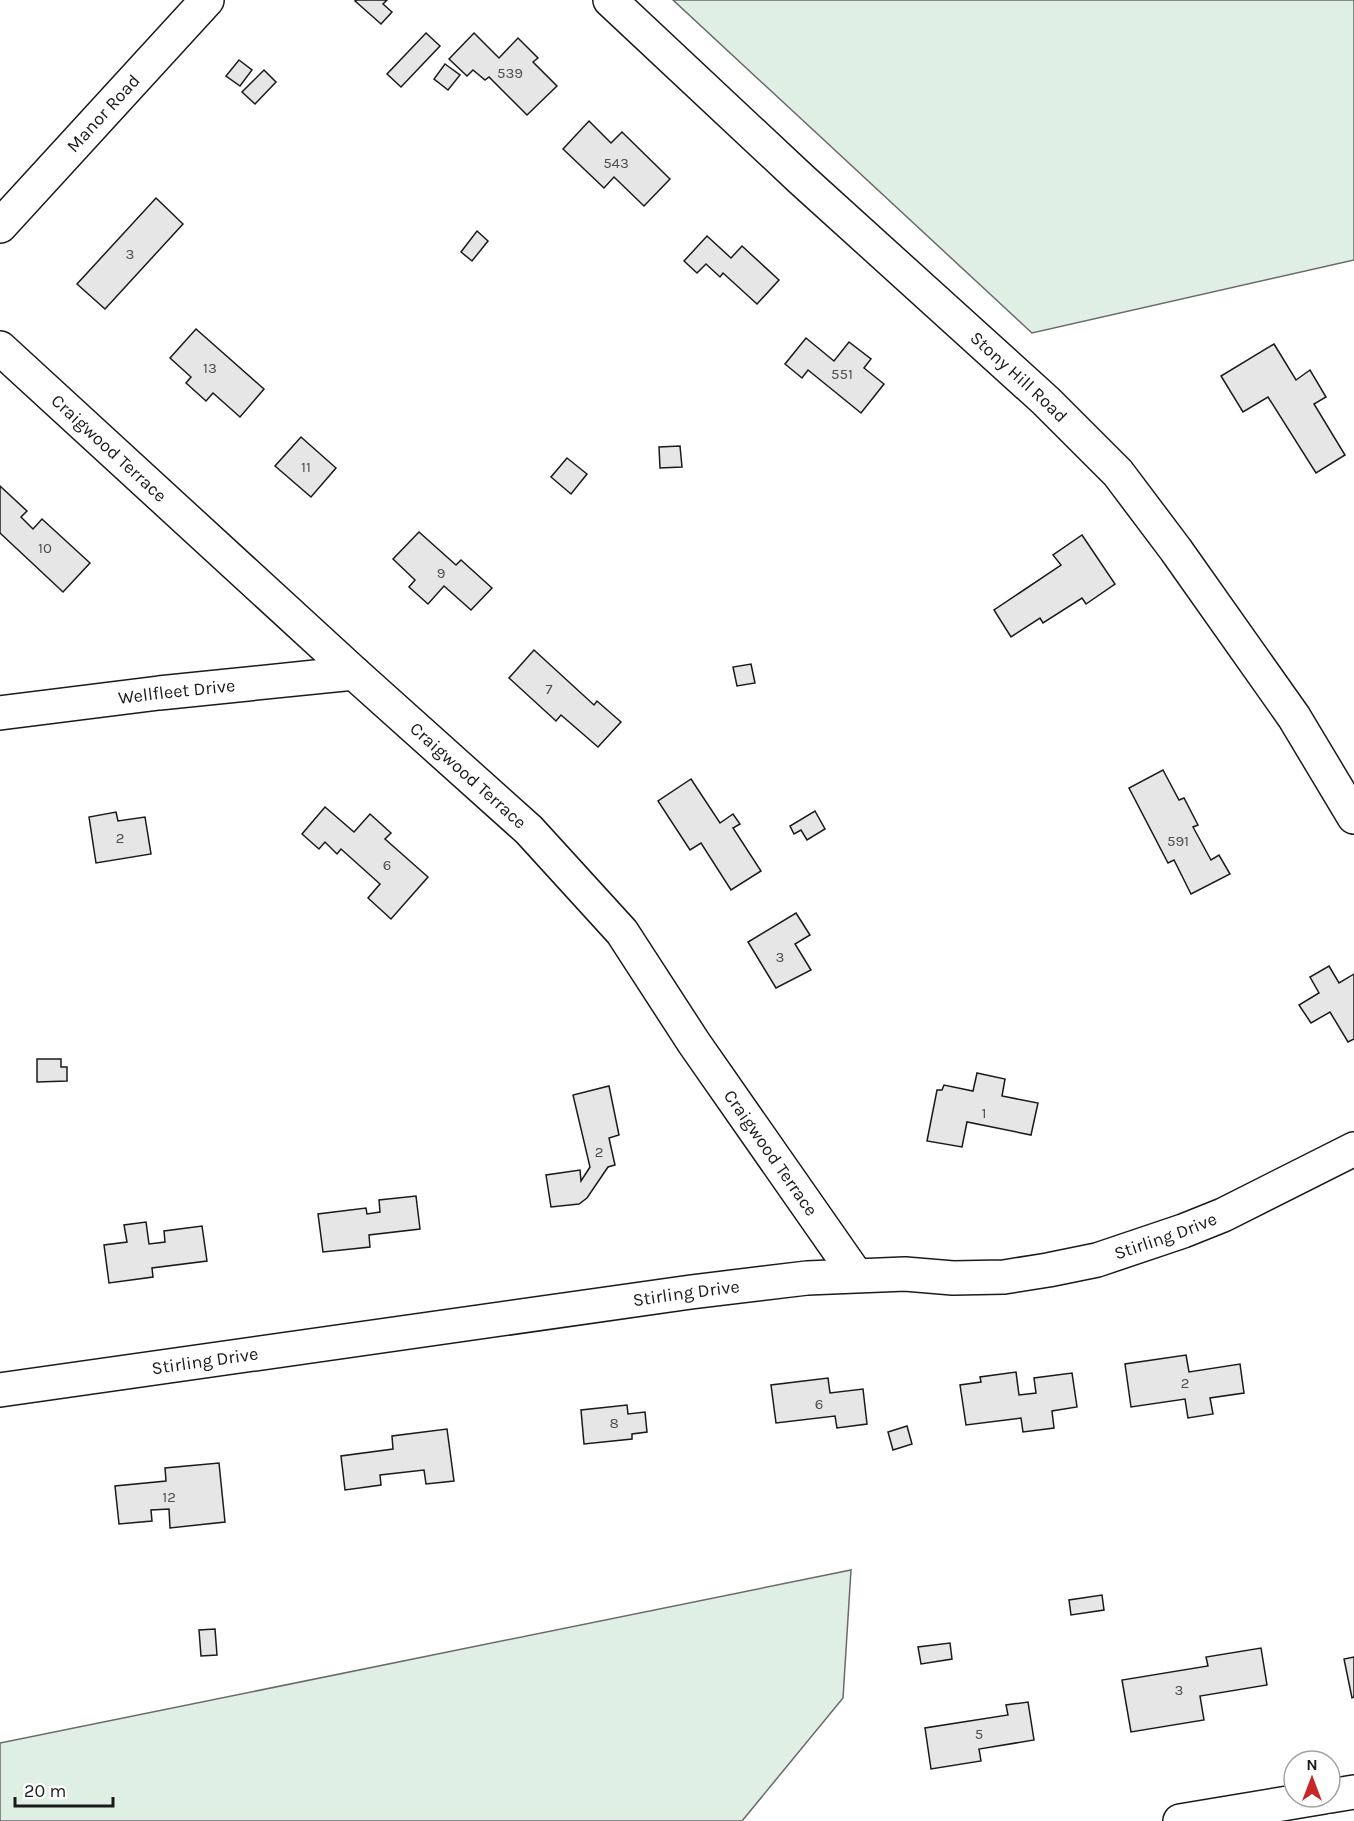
<svg xmlns="http://www.w3.org/2000/svg" width="1354" height="1821" font-family="Karla,sans-serif">
<style>
.green{fill:#e0efe3;stroke:#6a6a6a;stroke-width:1.5}
.building{fill:#e6e6e6;stroke:#1a1a1a;stroke-width:1.5}
.lines{fill:none;stroke-linecap:round;stroke-linejoin:round}
.minor-casing{stroke:#1a1a1a;stroke-width:36}
.major-casing{stroke:#1a1a1a;stroke-width:36}
.minor{stroke:#fff;stroke-width:33}
.major{stroke:#fff;stroke-width:33}
.labels{text-anchor:middle;stroke-width:4.5;stroke-linejoin:round;paint-order:stroke}
.number-label{font-size:15px;fill:#4d4d4d}
.street-label{font-size:18px;fill:#1a1a1a;stroke:#fff}
</style>
<rect width="100%" height="100%" fill="#fff"/>
<!-- green -->
<g class="green">
<path d="M 673,0 L 1354,0 L 1354,260 L 1032,333 Z"/>
<path d="M 851,1570 L 843,1698 L 742,1821 L 0,1821 L 0,1743 Z"/>
</g>
<!-- building -->
<g class="building">
<path d="M 357,0 L 387,0 L 383,4 L 392,12 L 381,24 L 355,1 Z"/>
<path d="M 426,33 L 440,46 L 401,87 L 387,74 Z"/>
<path d="M 474,33 L 499,58 L 518,38 L 538,58 L 533,62 L 557,86 L 527,115 L 489,77 L 485,80 L 473,70 L 467,76 L 449,59 Z"/>
<path d="M 239,60 L 252,70 L 240,86 L 226,76 Z"/>
<path d="M 445,64 L 460,75 L 448,90 L 434,79 Z"/>
<path d="M 264,70 L 276,82 L 255,104 L 242,92 Z"/>
<path d="M 589,121 L 611,143 L 622,132 L 670,179 L 644,206 L 614,177 L 604,188 L 563,149 Z"/>
<path d="M 156,198 L 183,224 L 105,309 L 77,284 Z"/>
<path d="M 477,231 L 488,241 L 472,261 L 461,252 Z"/>
<path d="M 707,236 L 731,258 L 742,246 L 779,280 L 757,304 L 723,273 L 720,277 L 706,264 L 697,273 L 684,261 Z"/>
<path d="M 196,329 L 264,389 L 240,417 L 213,393 L 206,401 L 186,383 L 191,377 L 170,358 Z"/>
<path d="M 806,338 L 834,361 L 849,342 L 871,359 L 864,368 L 884,384 L 861,413 L 808,370 L 802,378 L 785,364 Z"/>
<path d="M 1274,344 L 1296,380 L 1310,370 L 1326,397 L 1314,404 L 1345,455 L 1316,473 L 1268,397 L 1243,412 L 1221,376 Z"/>
<path d="M 301,437 L 336,468 L 311,497 L 275,466 Z"/>
<path d="M 680,446 L 682,467 L 660,468 L 659,447 Z"/>
<path d="M 567,458 L 587,474 L 571,494 L 551,477 Z"/>
<path d="M 0,486 L 27,511 L 21,517 L 33,529 L 42,519 L 90,563 L 63,592 L 0,533 Z"/>
<path d="M 419,532 L 456,565 L 461,560 L 492,588 L 471,610 L 444,586 L 428,604 L 409,587 L 415,580 L 393,559 Z"/>
<path d="M 1082,535 L 1115,584 L 1086,604 L 1082,598 L 1043,623 L 1040,618 L 1011,637 L 994,610 L 1061,565 L 1053,555 Z"/>
<path d="M 534,650 L 594,705 L 597,701 L 621,722 L 598,747 L 561,715 L 556,721 L 509,678 Z"/>
<path d="M 751,664 L 755,683 L 737,686 L 733,667 Z"/>
<path d="M 1163,770 L 1179,800 L 1184,798 L 1198,825 L 1193,827 L 1211,860 L 1219,855 L 1230,874 L 1191,894 L 1174,860 L 1168,863 L 1129,788 Z"/>
<path d="M 691,779 L 720,823 L 733,814 L 740,824 L 733,828 L 761,871 L 731,890 L 701,843 L 690,850 L 658,801 Z"/>
<path d="M 325,807 L 354,832 L 370,814 L 391,833 L 385,839 L 428,877 L 391,919 L 368,898 L 380,884 L 341,849 L 337,854 L 325,842 L 319,849 L 302,834 Z"/>
<path d="M 815,811 L 825,829 L 807,840 L 801,830 L 794,834 L 790,826 Z"/>
<path d="M 116,812 L 118,821 L 145,817 L 151,854 L 96,863 L 89,817 Z"/>
<path d="M 796,913 L 810,935 L 795,944 L 811,970 L 776,988 L 748,942 Z"/>
<path d="M 1329,966 L 1339,983 L 1354,974 L 1354,1039 L 1348,1042 L 1330,1012 L 1311,1023 L 1299,1005 L 1319,993 L 1310,977 Z"/>
<path d="M 37,1059 L 61,1059 L 61,1067 L 67,1067 L 67,1081 L 37,1082 Z"/>
<path d="M 977,1073 L 1005,1079 L 1002,1096 L 1038,1103 L 1031,1135 L 967,1122 L 962,1147 L 927,1141 L 937,1090 L 942,1090 L 944,1085 L 973,1091 Z"/>
<path d="M 609,1086 L 619,1135 L 609,1138 L 615,1165 L 608,1167 L 587,1198 L 579,1204 L 551,1207 L 546,1175 L 580,1170 L 581,1181 L 590,1167 L 573,1095 Z"/>
<path d="M 416,1196 L 420,1229 L 369,1235 L 370,1247 L 323,1252 L 318,1214 L 366,1208 L 367,1214 L 380,1212 L 379,1200 Z"/>
<path d="M 146,1222 L 149,1244 L 165,1242 L 164,1231 L 202,1226 L 207,1261 L 152,1268 L 153,1277 L 109,1283 L 104,1245 L 127,1242 L 124,1225 Z"/>
<path d="M 1186,1355 L 1189,1372 L 1240,1364 L 1244,1393 L 1210,1398 L 1213,1414 L 1188,1418 L 1185,1399 L 1131,1407 L 1125,1364 Z"/>
<path d="M 1016,1372 L 1019,1395 L 1036,1393 L 1034,1378 L 1072,1373 L 1077,1407 L 1052,1411 L 1054,1428 L 1023,1432 L 1021,1418 L 966,1425 L 960,1385 L 981,1382 L 980,1377 Z"/>
<path d="M 828,1378 L 830,1393 L 863,1389 L 867,1424 L 837,1428 L 835,1416 L 776,1423 L 771,1385 Z"/>
<path d="M 627,1405 L 628,1414 L 645,1412 L 647,1432 L 632,1434 L 632,1439 L 584,1444 L 581,1410 Z"/>
<path d="M 907,1426 L 912,1444 L 893,1450 L 888,1432 Z"/>
<path d="M 447,1429 L 454,1481 L 426,1484 L 424,1470 L 380,1475 L 381,1485 L 345,1490 L 341,1456 L 393,1449 L 392,1436 Z"/>
<path d="M 219,1463 L 225,1522 L 170,1528 L 169,1509 L 151,1510 L 152,1521 L 119,1524 L 115,1486 L 166,1481 L 165,1468 Z"/>
<path d="M 1102,1595 L 1104,1610 L 1071,1615 L 1069,1600 Z"/>
<path d="M 215,1629 L 217,1655 L 201,1656 L 199,1630 Z"/>
<path d="M 950,1643 L 952,1659 L 921,1664 L 918,1647 Z"/>
<path d="M 1261,1648 L 1267,1685 L 1200,1696 L 1204,1720 L 1131,1732 L 1122,1680 L 1208,1666 L 1206,1657 Z"/>
<path d="M 1354,1657 L 1354,1697 L 1352,1698 L 1344,1659 Z"/>
<path d="M 1028,1702 L 1034,1740 L 979,1749 L 981,1761 L 931,1769 L 925,1728 L 1008,1715 L 1006,1705 Z"/>
</g>
<g class="lines">
<!-- minor casing -->
<g class="minor-casing">
<g id="minor">
<path id="s1" d="M 0,226 L 207,0"/>
<path id="s2" d="M 0,348 L 354,673 L 529,830 L 622,932 L 694,1043 L 856,1275"/>
<path id="s3" d="M 0,713 L 159,693 L 354,673"/>
<path id="s4" d="M 0,1390 L 691,1292 L 807,1278 L 905,1274 L 953,1278 L 1004,1277 L 1048,1270 L 1097,1260 L 1183,1231 L 1223,1215 L 1354,1149"/>
<path d="M 1330,1796 L 1354,1792"/>
<path d="M 1180,1821 L 1324,1797"/>
</g>
</g>
<!-- major casing -->
<g class="major-casing">
<g id="major">
<path id="s5" d="M 610,0 L 801,179 L 1046,401 L 1118,473 L 1176,550 L 1294,717 L 1354,817"/>
</g>
</g>
<!-- minor -->
<use href="#minor" class="minor"/>
<!-- major -->
<use href="#major" class="major"/>
</g>
<g class="labels">
<!-- number labels -->
<g class="number-label">
<text x="510" y="78">539</text>
<text x="616" y="168">543</text>
<text x="130" y="259">3</text>
<text x="210" y="373">13</text>
<text x="842" y="379">551</text>
<text x="306" y="472">11</text>
<text x="45" y="553">10</text>
<text x="441" y="578">9</text>
<text x="549" y="694">7</text>
<text x="120" y="843">2</text>
<text x="1178" y="846">591</text>
<text x="387" y="870">6</text>
<text x="780" y="962">3</text>
<text x="984" y="1118">1</text>
<text x="599" y="1157">2</text>
<text x="1185" y="1388">2</text>
<text x="819" y="1409">6</text>
<text x="614" y="1428">8</text>
<text x="169" y="1502">12</text>
<text x="1179" y="1695">3</text>
<text x="979" y="1739">5</text>
</g>
<!-- street labels -->
<g class="street-label">
<text dy="6" stroke="none"><textPath href="#s1" startOffset="153">Manor Road</textPath></text>
<text dy="6" stroke="none"><textPath href="#s5" startOffset="556">Stony Hill Road</textPath></text>
<text dy="6" stroke="none"><textPath href="#s2" startOffset="148">Craigwood Terrace</textPath></text>
<text dy="6" stroke="none"><textPath href="#s3" startOffset="178">Wellfleet Drive</textPath></text>
<text dy="6" stroke="none"><textPath href="#s2" startOffset="634">Craigwood Terrace</textPath></text>
<text dy="6" stroke="none"><textPath href="#s2" startOffset="1120">Craigwood Terrace</textPath></text>
<text dy="6" stroke="none"><textPath href="#s4" startOffset="1179">Stirling Drive</textPath></text>
<text dy="6" stroke="none"><textPath href="#s4" startOffset="693">Stirling Drive</textPath></text>
<text dy="6" stroke="none"><textPath href="#s4" startOffset="207">Stirling Drive</textPath></text>
</g>
</g>
<!-- north arrow -->
<g transform="translate(1312 1779)"><circle r="28" fill="#ffffff" stroke="#a3a3a3" stroke-width="1.5"/>
<path d="M0-4.5L10 22L0 15L-10 22Z" fill="#c62828"/>
<text y="-9" font-size="16" font-weight="bold" text-anchor="middle" fill="#1a1a1a">N</text>
</g>
<!-- scale -->
<path d="M15 1797v9h98v-9" fill="none" stroke="#1a1a1a" stroke-width="3"/>
<text x="24" y="1797" font-size="18" fill="#1a1a1a" stroke="#ffffff" stroke-width="4.5" paint-order="stroke">20 m</text>
</svg>
